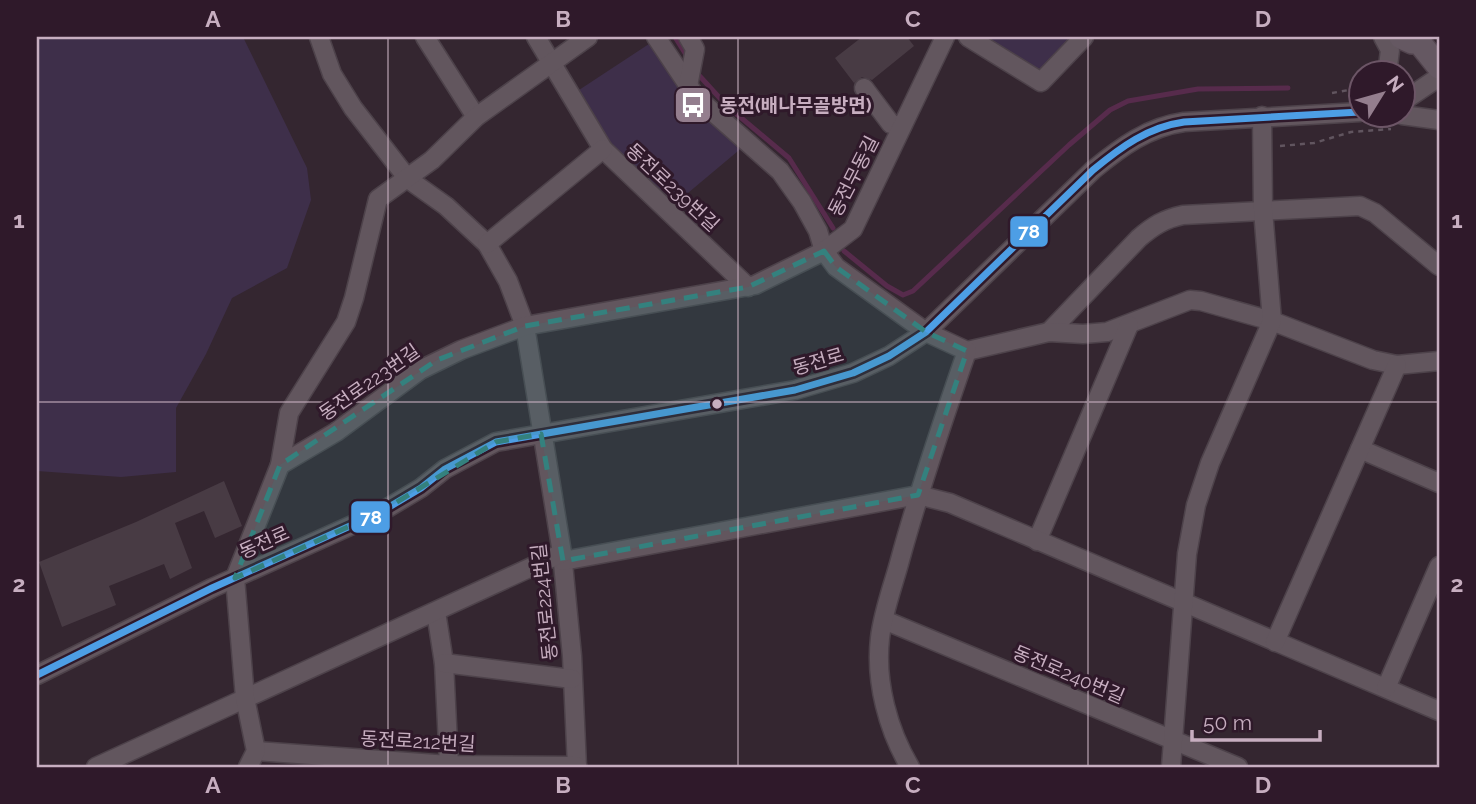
<svg xmlns="http://www.w3.org/2000/svg" width="1476" height="804" font-family="Raleway,'Noto Sans KR',sans-serif">
<style>
.green{fill:#3e2f4a}
.lines{fill:none;stroke-linecap:round;stroke-linejoin:round}
.stream{stroke:#572b4c;stroke-width:5}
.building{fill:#483b44}
.minor-casing{stroke:#4d424a;stroke-width:21}
.major-casing{stroke:#51434d;stroke-width:26}
.path{stroke:#61555f;stroke-width:2.5;stroke-dasharray:5 5;stroke-linecap:butt}
.minor{stroke:#62565e;stroke-width:18}
.major{stroke:#655862;stroke-width:23}
.bus-1-casing{stroke:#2f192a;stroke-width:12}
.bus-1{stroke:#4d9ee5;stroke-width:7}
.marked{fill:#34817e;fill-opacity:0.2;stroke:#34817e;stroke-width:5;stroke-dasharray:14 9;stroke-linejoin:round}
.grid{fill:none;stroke:#c7aec0;stroke-width:2;stroke-opacity:0.55}
.bus-dot{fill:#c7aec0;stroke:#2f192a;stroke-width:2.5}
.labels{text-anchor:middle;stroke-width:6;stroke-linejoin:round;paint-order:stroke}
.poi-label{font-size:19px;font-weight:bold;fill:#c7aec0;stroke:#2f192a;text-anchor:start}
.street-label{font-size:19px;fill:#c7aec0;stroke:#2f192a}
.line-badge{stroke:#2f192a;stroke-width:2.5}
.badge-label{font-size:19px;text-anchor:middle;font-weight:bold;fill:#fff}
.neatline{fill:none;stroke:#c7aec0;stroke-width:2.5}
.grid-label{font-size:23px;text-anchor:middle;font-weight:bold;fill:#c7aec0}
</style>
<rect width="100%" height="100%" fill="#342630"/>
<!-- green -->
<g class="green">
<path d="M 37,37 L 243,37 L 307,168 L 311,200 L 287,268 L 232,298 L 206,354 L 176,408 L 176,472 L 121,477 L 37,471 Z"/>
<path d="M 974,37 L 1078,37 L 1040,77 Z"/>
<path d="M 652,42 L 684,98 L 744,146 L 676,203 L 615,150 L 579,90 Z"/>
</g>
<g class="lines">
<!-- stream -->
<g class="stream">
<path d="M 675,37 L 688,58"/>
<path d="M 696,72 L 727,106 L 789,158 L 833,228"/>
<path d="M 844,251 L 887,286 L 903,295 L 913,291 L 1069,145 L 1110,110 L 1128,101 L 1198,89 L 1288,88"/>
</g>
</g>
<!-- building -->
<g class="building">
<path d="M 862,37 L 907,37 L 914,46 L 872,80 L 862,77 L 854,83 L 835,58 Z"/>
<path d="M 224,481 L 242,526 L 215,538 L 204,511 L 175,523 L 192,568 L 170,579 L 164,564 L 109,586 L 116,605 L 62,627 L 39,562 L 136,522 Z"/>
</g>
<g class="lines">
<!-- minor casing -->
<g class="minor-casing">
<g id="minor">
<path d="M 319,37 L 332,74 L 353,108 L 408,179 L 446,206 L 487,244 L 508,281 L 525,326 L 562,553 L 572,656 L 577,767"/>
<path d="M 425,37 L 476,117"/>
<path d="M 536,37 L 603,149 L 748,287"/>
<path d="M 656,37 L 696,97 L 780,171 L 802,202 L 818,231 L 824,251 L 836,267 L 926,332 L 967,351"/>
<path d="M 968,37 L 1041,82 L 1084,37"/>
<path d="M 1383,37 L 1390,50 L 1387,74"/>
<path d="M 688,86 L 695,49 L 688,37"/>
<path d="M 864,88 L 891,124 L 902,126"/>
<path d="M 1402,102 L 1439,77"/>
<path d="M 1402,115 L 1439,120"/>
<path d="M 487,244 L 603,149"/>
<path d="M 1049,332 L 1139,238 C 1153,226 1164,219 1183,215 L 1360,206 L 1375,213 L 1439,266"/>
<path d="M 967,351 L 1049,332 L 1083,334 L 1107,332 L 1190,300 L 1201,301 L 1272,321 L 1373,360 L 1397,365 L 1439,361"/>
<path d="M 1360,449 L 1439,483"/>
<path d="M 280,465 L 336,432 L 420,370 L 461,350 L 525,326 L 755,285 L 824,251 L 853,229 L 945,37"/>
<path d="M 1037,541 L 1129,325"/>
<path d="M 563,561 L 918,495 L 950,503 L 1439,711"/>
<path d="M 436,612 L 444,663 L 449,765"/>
<path d="M 884,620 L 1238,767"/>
<path d="M 1275,642 L 1397,365"/>
<path d="M 444,663 L 572,679"/>
<path d="M 37,675 L 212,588 L 379,513 L 421,488 L 445,469 L 496,442 L 795,390 L 853,373 L 889,356 L 926,332 L 1093,170 C 1121,147 1148,127 1184,122 L 1360,112"/>
<path d="M 1386,688 L 1439,566"/>
<path d="M 256,751 L 449,765 L 577,766"/>
<path d="M 96,767 L 562,553"/>
<path d="M 248,767 L 256,751 L 245,698 L 235,578 L 280,465 L 289,413 L 346,322 L 354,298 L 378,199 L 432,160 L 476,117 L 588,37"/>
<path d="M 910,767 C 888,730 875,682 880,638 C 883,612 893,586 900,560 C 919,490 943,420 967,351"/>
<path d="M 1171,767 L 1187,554 L 1196,505 L 1210,463 L 1272,321 L 1263,210 L 1262,116"/>
</g>
</g>
<!-- major casing -->
<g class="major-casing">
<path id="major" d="M 1401,37 L 1412,42 L 1419,42 L 1439,67"/>
</g>
<!-- path -->
<g class="path">
<path d="M 1332,93 L 1360,88"/>
<path d="M 1280,146 L 1314,143 L 1351,132 L 1391,129"/>
</g>
<!-- minor -->
<use href="#minor" class="minor"/>
<!-- major -->
<use href="#major" class="major"/>
<!-- bus-1 casing -->
<g class="bus-1-casing">
<path id="bus-1" d="M 37,675 L 212,588 L 379,513 L 421,488 L 445,469 L 496,442 L 795,390 L 853,373 L 889,356 L 926,332 L 1093,170 C 1121,147 1148,127 1184,122 L 1360,112"/>
</g>
<!-- bus-1 -->
<use href="#bus-1" class="bus-1"/>
</g>
<!-- marked area -->
<path class="marked" d="M 824,251 L 836,267 L 926,332 L 967,351 L 918,495 L 563,561 L 541,434 L 496,442 L 379,513 L 235,578 L 280,465 L 437,360 L 525,326 L 748,287 Z"/>
<!-- grid -->
<path class="grid" d="M 388,37 L 388,767M 738,37 L 738,767M 1088,37 L 1088,767M 37,402 L 1439,402"/>
<!-- icons -->
<defs>
<g id="bus-square" transform="scale(2.0125)"><rect x="-9" y="-9" width="18" height="18" rx="4" fill="#947e8e" stroke="#2f192a"/><path d="M-5-6H5V4H4V6H2V4H-2V6H-4V4H-5ZM-3.5-4V0h7V-4ZM-3.5 1.2v1.5H-2V1.2ZM2 1.2v1.5H3.5V1.2Z" fill="#fff"/></g>
</defs>
<g fill-rule="evenodd">
<use href="#bus-square" x="693" y="105"/>
</g>
<!-- markers -->
<circle class="bus-dot" cx="717" cy="404" r="6"/>
<g class="labels">
<!-- poi labels -->
<g class="poi-label">
<text x="720" y="112">동전(배나무골방면)</text>
</g>
<!-- street labels -->
<g class="street-label">
<text transform="translate(853 176) rotate(-63)" y="7">동전무동길</text>
<text transform="translate(673 187) rotate(43)" y="7">동전로239번길</text>
<text transform="translate(818 361) rotate(-16)" y="7">동전로</text>
<text transform="translate(369 382) rotate(-35)" y="7">동전로223번길</text>
<text transform="translate(264 542) rotate(-24)" y="7">동전로</text>
<text transform="translate(544 602) rotate(-96)" y="7">동전로224번길</text>
<text transform="translate(1069 674) rotate(23)" y="7">동전로240번길</text>
<text transform="translate(418 741) rotate(3)" y="7">동전로212번길</text>
</g>
</g>
<g class="line-badge">
<rect x="1009" y="215" width="40" height="33" rx="7" fill="#4d9ee5"/>
<rect x="350" y="500" width="41" height="34" rx="7" fill="#4d9ee5"/>
</g>
<g class="badge-label">
<text x="1029" y="238">78</text>
<text x="371" y="524">78</text>
</g>
<!-- border -->
<rect width="1476" height="804" fill="none" stroke="#2f192a" stroke-width="77"/>
<!-- north arrow -->
<g transform="translate(1382 94) rotate(53)"><circle r="33" fill="#2f192a" stroke="#6c5566" stroke-width="2"/>
<path d="M0-5L12 26L0 18L-12 26Z" fill="#947e8e"/>
<text y="-10" font-size="19" font-weight="bold" text-anchor="middle" fill="#c7aec0">N</text>
</g>
<!-- scale -->
<path d="M1192 730v10h128v-10" fill="none" stroke="#c7aec0" stroke-width="3.5"/>
<text x="1203" y="730" font-size="21" fill="#c7aec0" stroke="#2f192a" stroke-width="5" paint-order="stroke">50 m</text>
<rect x="38" y="38" width="1400" height="728" class="neatline"/>
<g class="grid-label">
<text x="213" y="27">A</text>
<text x="563" y="27">B</text>
<text x="913" y="27">C</text>
<text x="1263" y="27">D</text>
<text x="19" y="228">1</text>
<text x="1457" y="228">1</text>
<text x="19" y="592">2</text>
<text x="1457" y="592">2</text>
<text x="213" y="793">A</text>
<text x="563" y="793">B</text>
<text x="913" y="793">C</text>
<text x="1263" y="793">D</text>
</g>
</svg>
